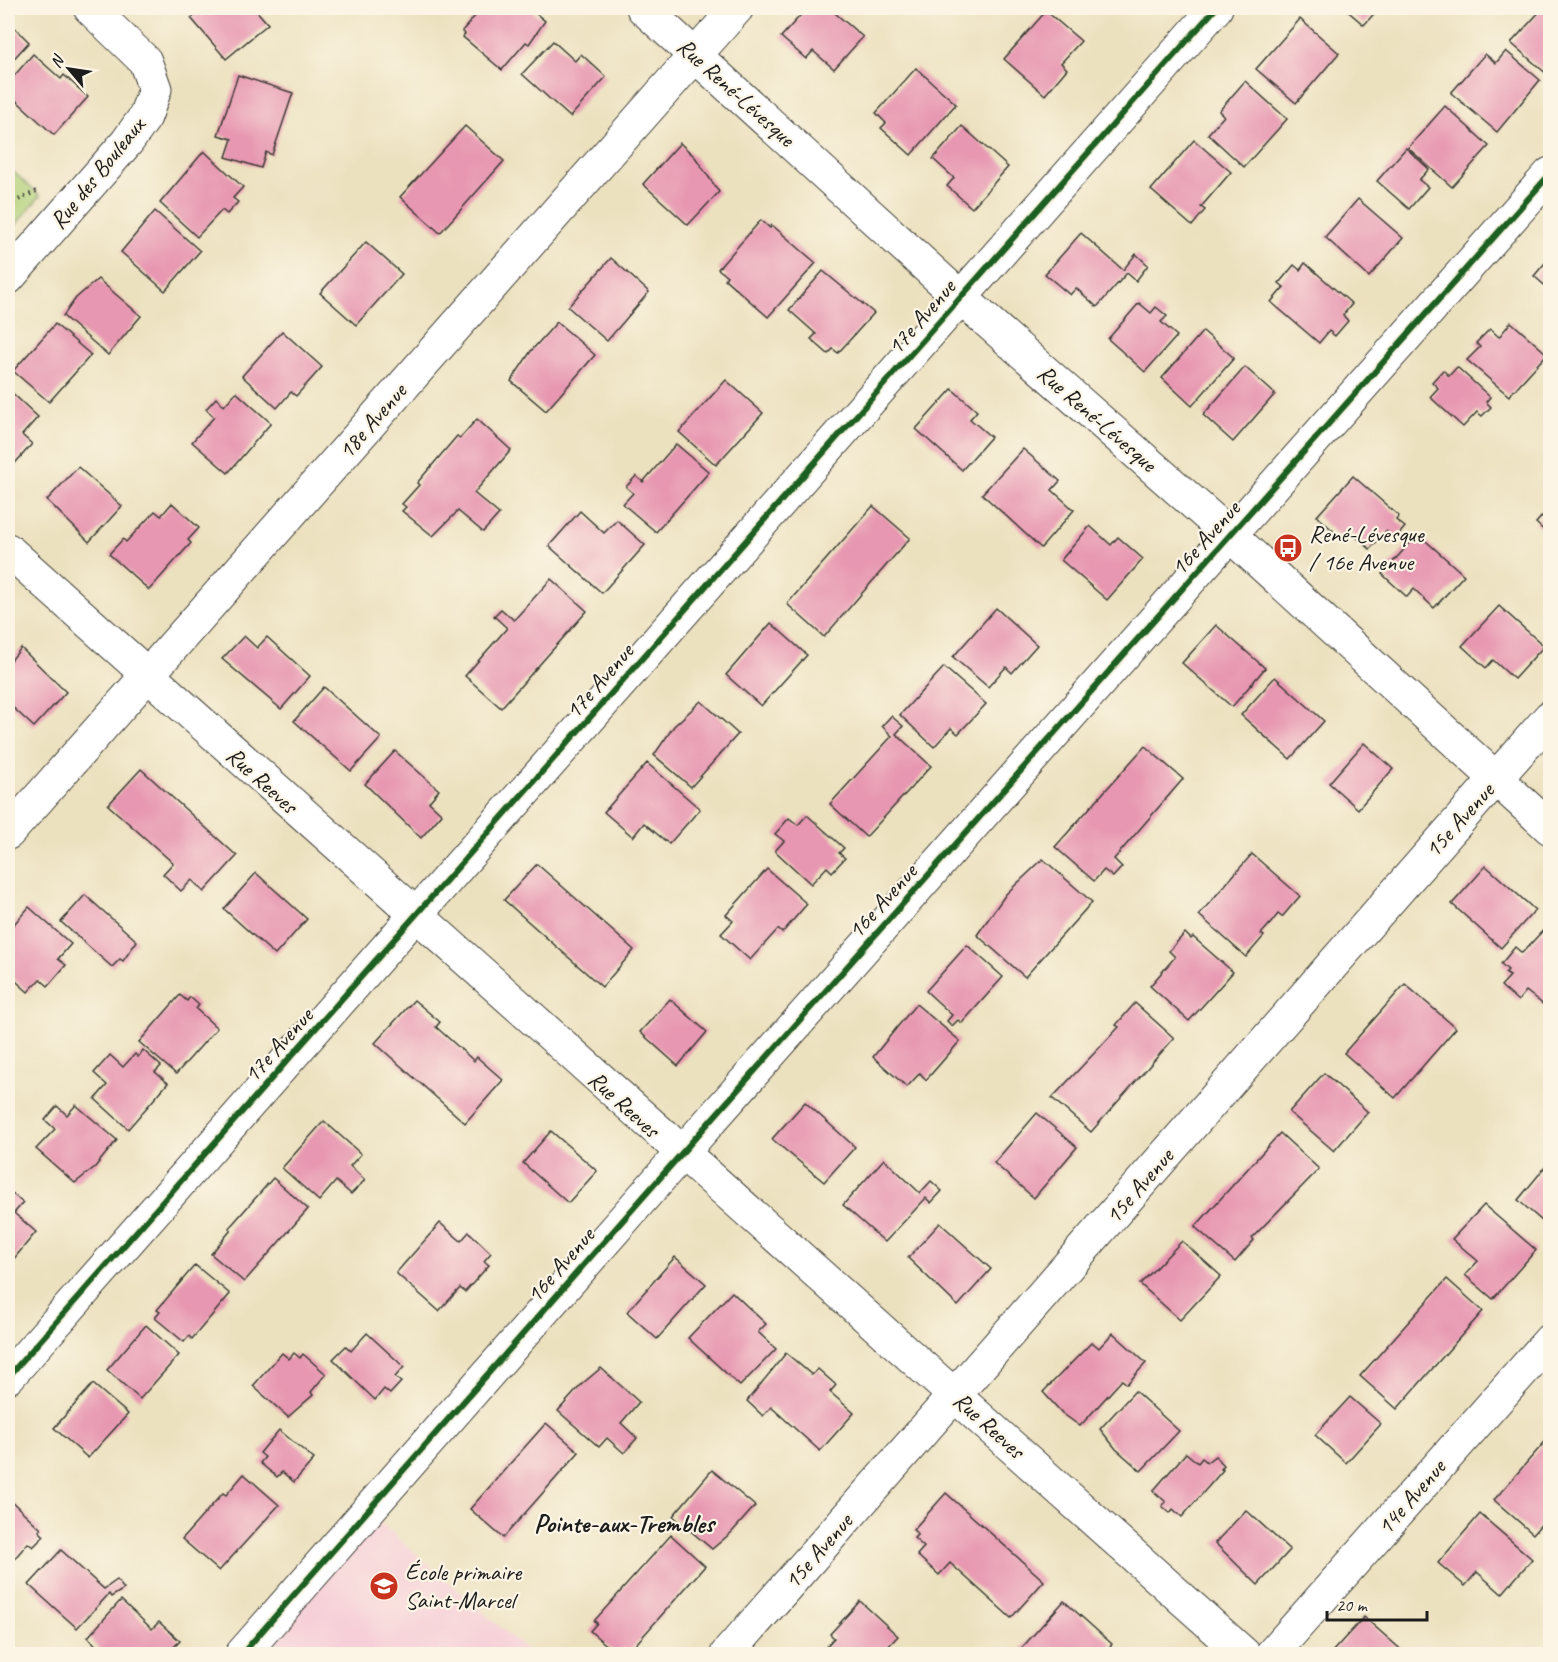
<svg xmlns="http://www.w3.org/2000/svg" width="1558" height="1662" font-family="Caveat,sans-serif">
<style>
.built{fill:#f6cfd8}
.green{fill:#b0d077;stroke:#66764a;stroke-width:1.5}
.building{fill:#e797b1}
.lines{fill:none;stroke-linecap:round;stroke-linejoin:round}
.street-casing{stroke:#3b3a34;stroke-width:35}
.path{stroke:#3b3a34;stroke-width:4;stroke-dasharray:1.5 4.5;stroke-linecap:butt}
.street{stroke:#fff;stroke-width:33}
.cycleway-casing{stroke:#fcf5e5;stroke-width:10}
.cycleway{stroke:#1b5e20;stroke-width:6}
.labels{text-anchor:middle;stroke-width:4.5;stroke-linejoin:round;paint-order:stroke}
.street-label{font-size:24px;fill:#1c1c1c;stroke:#fcf5e5}
.poi-label{font-size:24px;fill:#1c1c1c;stroke:#fcf5e5;text-anchor:start}
.neighbourhood-label{font-size:26px;font-weight:bold;fill:#1c1c1c;stroke:#fcf5e5}
</style>
<rect width="100%" height="100%" fill="#fcf5e5"/>
<filter id="ink" filterUnits="userSpaceOnUse"><feTurbulence type="fractalNoise" baseFrequency=".0167" numOctaves="2"/><feDisplacementMap in="SourceGraphic" scale="12" xChannelSelector="R" yChannelSelector="G"/><feConvolveMatrix kernelMatrix="1 2 1 2 8 2 1 2 1" color-interpolation-filters="sRGB"/></filter>
<filter id="wash" filterUnits="userSpaceOnUse"><feTurbulence type="fractalNoise" baseFrequency=".008" numOctaves="4" result="noise"/><feDisplacementMap in="SourceGraphic" scale="24" xChannelSelector="R" yChannelSelector="G"/><feGaussianBlur stdDeviation="1.35" result="paint"/><feColorMatrix in="noise" values="0 0 0 0 0 0 0 0 0 0 0 0 0 0 0 0 0 1.4 0 .05"/><feComposite in="paint" operator="in"/></filter>
<g filter="url(#wash)">
<rect width="100%" height="100%" fill="#ece1bf"/>
<!-- built -->
<path class="built" d="M 375,1518 L 531,1654 L 256,1654 Z"/>
<!-- green -->
<path class="green" d="M 8,167 L 40,196 L 8,234 Z"/>
<g id="blocks">
<!-- building -->
<g class="building">
<path d="M 189,8 L 254,8 L 268,24 L 226,59 L 191,18 L 195,15 Z"/>
<path d="M 482,8 L 529,8 L 545,21 L 529,44 L 526,42 L 502,70 L 463,37 L 465,34 L 462,31 Z"/>
<path d="M 807,8 L 829,8 L 863,37 L 834,69 L 813,51 L 806,59 L 781,37 Z"/>
<path d="M 1344,8 L 1379,8 L 1364,25 Z"/>
<path d="M 1543,8 L 1550,8 L 1549,76 L 1511,43 Z"/>
<path d="M 1046,11 L 1081,41 L 1061,63 L 1067,69 L 1045,95 L 1004,59 Z"/>
<path d="M 1300,19 L 1339,53 L 1296,103 L 1256,69 Z"/>
<path d="M 8,21 L 29,42 L 8,65 Z"/>
<path d="M 553,41 L 575,61 L 581,54 L 606,77 L 570,117 L 522,74 Z"/>
<path d="M 1506,51 L 1540,80 L 1497,132 L 1451,93 L 1485,54 L 1496,63 Z"/>
<path d="M 33,54 L 61,79 L 64,75 L 88,97 L 54,135 L 8,93 L 8,83 Z"/>
<path d="M 916,68 L 956,104 L 911,155 L 881,128 L 886,123 L 876,113 Z"/>
<path d="M 238,75 L 293,93 L 272,155 L 266,152 L 261,168 L 226,157 L 232,139 L 218,135 Z"/>
<path d="M 1245,81 L 1287,119 L 1244,167 L 1208,134 L 1224,116 L 1219,111 Z"/>
<path d="M 1445,106 L 1489,146 L 1452,187 L 1408,148 Z"/>
<path d="M 465,126 L 504,161 L 440,233 L 400,197 Z"/>
<path d="M 962,126 L 1008,167 L 972,208 L 947,186 L 954,178 L 933,159 Z"/>
<path d="M 1194,140 L 1231,172 L 1201,207 L 1205,210 L 1192,226 L 1151,190 Z"/>
<path d="M 680,143 L 695,157 L 719,192 L 688,225 L 643,184 Z"/>
<path d="M 1406,148 L 1429,169 L 1419,180 L 1428,187 L 1409,209 L 1377,181 Z"/>
<path d="M 204,151 L 243,187 L 233,198 L 238,202 L 227,214 L 222,210 L 197,237 L 160,203 Z"/>
<path d="M 1358,199 L 1403,238 L 1369,277 L 1325,237 Z"/>
<path d="M 155,211 L 200,251 L 165,291 L 121,252 Z"/>
<path d="M 761,220 L 770,228 L 772,225 L 816,263 L 768,317 L 725,279 L 727,276 L 718,269 Z"/>
<path d="M 1081,233 L 1123,270 L 1136,254 L 1148,265 L 1136,281 L 1127,273 L 1097,307 L 1076,288 L 1070,295 L 1045,274 Z"/>
<path d="M 366,242 L 402,274 L 356,325 L 320,293 Z"/>
<path d="M 1550,257 L 1550,290 L 1534,276 Z"/>
<path d="M 611,258 L 649,292 L 607,341 L 568,307 Z"/>
<path d="M 1305,263 L 1352,304 L 1343,315 L 1348,321 L 1335,336 L 1329,331 L 1319,343 L 1271,302 L 1284,287 L 1279,283 L 1294,265 L 1300,270 Z"/>
<path d="M 823,271 L 874,313 L 838,353 L 833,349 L 828,354 L 811,339 L 816,334 L 789,310 Z"/>
<path d="M 98,279 L 141,316 L 108,355 L 63,316 L 76,298 Z"/>
<path d="M 1139,303 L 1151,313 L 1156,307 L 1167,316 L 1161,322 L 1177,336 L 1145,372 L 1108,339 Z"/>
<path d="M 557,322 L 595,355 L 546,411 L 511,381 L 531,351 Z"/>
<path d="M 1511,322 L 1547,354 L 1509,396 L 1467,360 L 1480,347 L 1476,343 L 1490,329 L 1499,337 Z"/>
<path d="M 55,324 L 91,355 L 49,402 L 13,371 Z"/>
<path d="M 282,331 L 322,367 L 296,396 L 291,392 L 277,408 L 242,376 Z"/>
<path d="M 1203,331 L 1234,358 L 1192,406 L 1162,378 Z"/>
<path d="M 1245,367 L 1275,394 L 1233,442 L 1203,415 Z"/>
<path d="M 1457,367 L 1490,397 L 1486,402 L 1491,407 L 1482,416 L 1477,412 L 1463,427 L 1430,397 L 1438,388 L 1432,382 L 1443,370 L 1449,376 Z"/>
<path d="M 726,380 L 763,413 L 716,465 L 679,432 Z"/>
<path d="M 8,389 L 38,417 L 22,435 L 32,444 L 9,470 Z"/>
<path d="M 952,389 L 977,411 L 970,419 L 991,437 L 962,470 L 916,429 Z"/>
<path d="M 236,392 L 271,423 L 228,473 L 192,442 L 214,417 L 206,409 L 216,398 L 224,406 Z"/>
<path d="M 477,419 L 511,450 L 474,493 L 499,514 L 483,532 L 458,511 L 433,536 L 402,511 L 406,507 L 402,504 L 419,485 L 417,483 L 457,436 L 460,438 Z"/>
<path d="M 676,444 L 709,472 L 656,532 L 623,504 L 633,493 L 626,487 L 636,476 L 643,482 Z"/>
<path d="M 1023,449 L 1060,481 L 1052,490 L 1074,510 L 1041,548 L 982,494 Z"/>
<path d="M 78,467 L 122,506 L 89,542 L 47,500 Z"/>
<path d="M 1353,476 L 1399,516 L 1396,520 L 1405,527 L 1395,539 L 1386,531 L 1370,549 L 1348,530 L 1341,538 L 1317,516 Z"/>
<path d="M 172,503 L 199,528 L 188,540 L 191,543 L 149,590 L 109,554 L 123,539 L 126,542 L 155,511 L 161,516 Z"/>
<path d="M 873,506 L 910,538 L 824,637 L 787,604 Z"/>
<path d="M 1550,507 L 1550,536 L 1536,523 Z"/>
<path d="M 580,511 L 604,533 L 617,520 L 645,545 L 602,593 L 549,546 Z"/>
<path d="M 1090,526 L 1111,545 L 1118,537 L 1143,559 L 1107,600 L 1061,560 Z"/>
<path d="M 1418,534 L 1464,575 L 1434,608 L 1414,589 L 1407,597 L 1382,574 Z"/>
<path d="M 551,579 L 587,611 L 501,708 L 465,676 L 507,628 L 494,616 L 501,609 L 514,620 Z"/>
<path d="M 1499,606 L 1544,646 L 1514,679 L 1493,660 L 1486,668 L 1462,646 Z"/>
<path d="M 996,608 L 1037,645 L 1012,673 L 1006,667 L 988,687 L 953,657 Z"/>
<path d="M 771,623 L 807,655 L 761,706 L 726,675 Z"/>
<path d="M 1216,625 L 1265,668 L 1232,707 L 1182,663 Z"/>
<path d="M 244,636 L 257,648 L 267,637 L 310,676 L 281,709 L 222,659 Z"/>
<path d="M 21,648 L 66,692 L 34,727 L 8,703 L 8,664 Z"/>
<path d="M 944,667 L 986,704 L 958,734 L 951,728 L 934,747 L 900,715 Z"/>
<path d="M 1275,677 L 1324,721 L 1290,759 L 1241,715 Z"/>
<path d="M 324,687 L 381,738 L 351,771 L 294,721 Z"/>
<path d="M 701,701 L 738,734 L 691,787 L 654,755 L 674,726 Z"/>
<path d="M 891,716 L 903,726 L 896,734 L 931,766 L 866,837 L 830,804 L 892,736 L 882,726 Z"/>
<path d="M 1364,743 L 1393,769 L 1358,809 L 1329,783 Z"/>
<path d="M 1145,746 L 1183,779 L 1114,859 L 1122,867 L 1113,877 L 1104,870 L 1094,881 L 1055,847 Z"/>
<path d="M 395,751 L 439,790 L 429,802 L 442,814 L 421,838 L 365,784 Z"/>
<path d="M 647,763 L 700,809 L 669,844 L 644,823 L 633,837 L 604,812 Z"/>
<path d="M 141,769 L 237,856 L 204,892 L 192,880 L 181,891 L 163,874 L 173,863 L 108,805 Z"/>
<path d="M 807,815 L 844,848 L 839,853 L 845,858 L 832,872 L 827,867 L 811,884 L 775,851 L 784,841 L 775,834 L 789,818 L 798,825 Z"/>
<path d="M 1252,854 L 1300,896 L 1282,917 L 1278,914 L 1270,924 L 1261,934 L 1264,936 L 1246,957 L 1199,915 Z"/>
<path d="M 1043,859 L 1092,902 L 1025,977 L 977,935 L 1006,894 Z"/>
<path d="M 537,864 L 634,950 L 602,987 L 504,900 Z"/>
<path d="M 1486,866 L 1535,910 L 1501,948 L 1452,904 Z"/>
<path d="M 767,869 L 807,904 L 782,933 L 778,929 L 750,960 L 721,934 L 733,921 L 726,915 Z"/>
<path d="M 256,873 L 307,919 L 275,955 L 224,909 Z"/>
<path d="M 85,895 L 137,941 L 123,961 L 120,959 L 112,967 L 61,922 Z"/>
<path d="M 29,907 L 71,944 L 58,959 L 66,965 L 48,986 L 40,979 L 28,992 L 8,974 L 8,945 L 10,942 L 8,931 Z"/>
<path d="M 1549,924 L 1550,926 L 1549,1009 L 1526,991 L 1518,1001 L 1501,986 L 1510,976 L 1505,973 L 1508,970 L 1501,964 L 1515,947 L 1522,953 Z"/>
<path d="M 1185,933 L 1191,939 L 1193,937 L 1233,972 L 1189,1021 L 1150,986 L 1175,957 L 1169,951 Z"/>
<path d="M 967,945 L 1003,977 L 962,1023 L 958,1020 L 952,1026 L 947,1021 L 952,1015 L 926,991 Z"/>
<path d="M 1405,984 L 1456,1028 L 1395,1098 L 1344,1053 Z"/>
<path d="M 180,995 L 187,1001 L 190,997 L 199,1005 L 196,1009 L 217,1028 L 176,1074 L 139,1042 Z"/>
<path d="M 670,999 L 707,1032 L 678,1066 L 640,1032 Z"/>
<path d="M 414,1000 L 440,1022 L 436,1027 L 474,1061 L 477,1057 L 503,1080 L 465,1123 L 375,1043 Z"/>
<path d="M 1135,1003 L 1174,1038 L 1091,1132 L 1052,1098 L 1119,1027 L 1116,1025 Z"/>
<path d="M 916,1004 L 960,1041 L 926,1080 L 920,1073 L 907,1087 L 873,1057 Z"/>
<path d="M 143,1050 L 161,1066 L 155,1072 L 168,1083 L 128,1129 L 95,1099 L 107,1085 L 94,1073 L 110,1055 L 123,1067 L 135,1054 L 138,1057 Z"/>
<path d="M 1324,1073 L 1368,1112 L 1334,1151 L 1289,1112 Z"/>
<path d="M 805,1102 L 855,1147 L 824,1182 L 772,1139 Z"/>
<path d="M 76,1105 L 117,1140 L 95,1167 L 75,1183 L 36,1149 L 55,1129 L 45,1120 L 57,1106 L 67,1115 Z"/>
<path d="M 1037,1113 L 1077,1147 L 1034,1198 L 994,1163 Z"/>
<path d="M 324,1121 L 361,1154 L 350,1166 L 365,1180 L 351,1194 L 336,1181 L 319,1201 L 282,1168 Z"/>
<path d="M 551,1131 L 597,1171 L 568,1203 L 523,1163 Z"/>
<path d="M 1280,1133 L 1319,1169 L 1252,1238 L 1254,1240 L 1235,1262 L 1195,1227 Z"/>
<path d="M 884,1159 L 920,1193 L 931,1181 L 942,1191 L 931,1203 L 926,1198 L 885,1242 L 843,1205 Z"/>
<path d="M 1550,1161 L 1550,1228 L 1518,1200 Z"/>
<path d="M 273,1178 L 308,1209 L 244,1282 L 211,1254 L 231,1230 L 229,1228 Z"/>
<path d="M 8,1190 L 23,1203 L 14,1213 L 36,1232 L 8,1266 Z"/>
<path d="M 1484,1205 L 1536,1250 L 1493,1299 L 1465,1275 L 1478,1261 L 1452,1239 Z"/>
<path d="M 440,1223 L 461,1241 L 469,1232 L 491,1253 L 484,1261 L 489,1265 L 465,1292 L 460,1288 L 439,1311 L 396,1273 Z"/>
<path d="M 940,1223 L 991,1269 L 958,1306 L 908,1258 Z"/>
<path d="M 1182,1241 L 1221,1276 L 1180,1320 L 1140,1284 Z"/>
<path d="M 675,1257 L 706,1284 L 657,1339 L 627,1312 Z"/>
<path d="M 195,1265 L 230,1294 L 192,1339 L 189,1336 L 184,1342 L 155,1318 L 160,1312 L 157,1310 Z"/>
<path d="M 1447,1279 L 1483,1311 L 1397,1409 L 1360,1376 Z"/>
<path d="M 732,1292 L 766,1324 L 758,1332 L 776,1349 L 740,1386 L 688,1338 Z"/>
<path d="M 146,1325 L 179,1355 L 140,1399 L 107,1370 Z"/>
<path d="M 367,1333 L 404,1367 L 395,1377 L 401,1382 L 390,1394 L 384,1389 L 375,1400 L 333,1359 L 346,1346 L 351,1351 Z"/>
<path d="M 1113,1333 L 1146,1363 L 1127,1384 L 1122,1380 L 1080,1426 L 1062,1413 L 1043,1392 L 1092,1342 L 1099,1348 Z"/>
<path d="M 282,1353 L 289,1359 L 294,1353 L 300,1358 L 303,1354 L 326,1374 L 311,1392 L 313,1395 L 288,1417 L 253,1386 Z"/>
<path d="M 786,1353 L 812,1375 L 818,1369 L 836,1385 L 830,1392 L 854,1413 L 820,1451 L 771,1407 L 763,1416 L 747,1401 Z"/>
<path d="M 601,1368 L 639,1402 L 621,1423 L 637,1438 L 624,1453 L 607,1438 L 599,1447 L 558,1411 L 582,1384 Z"/>
<path d="M 93,1384 L 128,1414 L 88,1458 L 54,1428 Z"/>
<path d="M 1135,1391 L 1179,1431 L 1141,1471 L 1116,1449 L 1100,1429 Z"/>
<path d="M 1350,1397 L 1381,1424 L 1346,1463 L 1315,1435 Z"/>
<path d="M 546,1423 L 579,1452 L 503,1538 L 470,1509 Z"/>
<path d="M 279,1430 L 314,1459 L 294,1482 L 282,1472 L 277,1477 L 260,1463 L 265,1457 L 260,1453 Z"/>
<path d="M 1550,1436 L 1550,1514 L 1533,1534 L 1494,1500 Z"/>
<path d="M 1186,1453 L 1198,1463 L 1202,1458 L 1207,1462 L 1215,1456 L 1224,1465 L 1221,1469 L 1223,1470 L 1182,1517 L 1173,1509 L 1170,1513 L 1162,1506 L 1166,1502 L 1153,1491 Z"/>
<path d="M 712,1470 L 755,1506 L 732,1532 L 712,1549 L 673,1516 Z"/>
<path d="M 244,1474 L 279,1505 L 219,1571 L 182,1539 L 223,1493 L 226,1495 Z"/>
<path d="M 946,1493 L 1044,1581 L 1011,1618 L 950,1563 L 939,1575 L 917,1555 L 924,1547 L 914,1538 L 918,1534 L 913,1530 Z"/>
<path d="M 8,1498 L 41,1529 L 39,1531 L 44,1536 L 33,1547 L 28,1543 L 8,1566 Z"/>
<path d="M 1246,1510 L 1290,1550 L 1258,1585 L 1215,1543 Z"/>
<path d="M 1480,1514 L 1532,1559 L 1502,1594 L 1477,1572 L 1465,1586 L 1438,1563 Z"/>
<path d="M 671,1535 L 705,1566 L 629,1652 L 624,1648 L 617,1654 L 590,1631 L 597,1623 L 594,1621 Z"/>
<path d="M 61,1550 L 104,1589 L 117,1580 L 124,1589 L 111,1597 L 109,1594 L 77,1628 L 29,1585 Z"/>
<path d="M 121,1600 L 152,1629 L 159,1622 L 180,1641 L 173,1648 L 176,1650 L 172,1654 L 104,1654 L 88,1637 Z"/>
<path d="M 860,1601 L 898,1636 L 881,1654 L 827,1654 L 823,1650 L 834,1638 L 830,1634 Z"/>
<path d="M 1064,1601 L 1112,1644 L 1103,1654 L 1020,1654 L 1018,1652 Z"/>
<path d="M 1364,1617 L 1406,1654 L 1330,1654 Z"/>
</g>
</g>
</g>
<g filter="url(#ink)">
<use href="#blocks" fill-opacity="0" stroke="#3b3a34" stroke-width="1.5"/>
<g class="lines">
<!-- street casing -->
<g class="street-casing">
<g id="street">
<path d="M 643,8 L 961,298 L 1231,536 L 1550,828"/>
<path d="M 8,278 L 127,142 L 145,117 L 155,89 L 145,61 L 90,8"/>
<path d="M 8,550 L 1244,1654"/>
<path d="M 8,833 L 737,8"/>
<path d="M 8,1377 L 1216,8"/>
<path d="M 242,1654 L 681,1154 L 1550,174"/>
<path d="M 727,1654 L 1550,717"/>
<path d="M 1272,1654 L 1550,1340"/>
</g>
</g>
<!-- path -->
<path class="path" d="M 8,205 L 37,191"/>
<!-- street -->
<use href="#street" class="street"/>
<!-- cycleway casing -->
<g class="cycleway-casing">
<g id="cycleway">
<path d="M 8,1377 L 1216,8"/>
<path d="M 242,1654 L 681,1154 L 1550,174"/>
</g>
</g>
<!-- cycleway -->
<use href="#cycleway" class="cycleway"/>
</g>
</g>
<!-- icons -->
<defs>
<g id="bus-disc" transform="scale(1.5)"><circle r="9.5" fill="#c8321e" stroke="#fcf5e5"/><path d="M-5-6H5V4H4V6H2V4H-2V6H-4V4H-5ZM-3.5-4V0h7V-4ZM-3.5 1.2v1.5H-2V1.2ZM2 1.2v1.5H3.5V1.2Z" fill="#fff"/></g>
<g id="school-disc" transform="scale(1.5)"><circle r="9.5" fill="#c8321e" stroke="#fcf5e5"/><path d="M0-5L7-2L0 1L-7-2ZM-4 1L0 2.5L4 1V4Q0 6-4 4Z" fill="#fff"/></g>
</defs>
<g fill-rule="evenodd">
<use href="#bus-disc" x="1288" y="548"/>
<use href="#school-disc" x="384" y="1586"/>
</g>
<g class="labels">
<!-- street labels -->
<g class="street-label">
<text transform="translate(736 92) rotate(42)" y="8">Rue René-Lévesque</text>
<text transform="translate(97 173) rotate(-51)" y="8">Rue des Bouleaux</text>
<text transform="translate(921 317) rotate(-49)" y="8">17e Avenue</text>
<text transform="translate(1097 418) rotate(41)" y="8">Rue René-Lévesque</text>
<text transform="translate(372 421) rotate(-49)" y="8">18e Avenue</text>
<text transform="translate(1205 538) rotate(-48)" y="8">16e Avenue</text>
<text transform="translate(599 681) rotate(-49)" y="8">17e Avenue</text>
<text transform="translate(262 780) rotate(42)" y="8">Rue Reeves</text>
<text transform="translate(1459 820) rotate(-48)" y="8">15e Avenue</text>
<text transform="translate(882 901) rotate(-48)" y="8">16e Avenue</text>
<text transform="translate(278 1045) rotate(-48)" y="8">17e Avenue</text>
<text transform="translate(624 1104) rotate(42)" y="8">Rue Reeves</text>
<text transform="translate(1139 1186) rotate(-49)" y="8">15e Avenue</text>
<text transform="translate(560 1265) rotate(-49)" y="8">16e Avenue</text>
<text transform="translate(989 1425) rotate(42)" y="8">Rue Reeves</text>
<text transform="translate(1411 1497) rotate(-49)" y="8">14e Avenue</text>
<text transform="translate(818 1551) rotate(-49)" y="8">15e Avenue</text>
</g>
<!-- poi labels -->
<g class="poi-label">
<text x="1309" y="542">René-Lévesque<tspan x="1309" dy="28">/ 16e Avenue</tspan></text>
<text x="405" y="1580">École primaire<tspan x="405" dy="28">Saint-Marcel</tspan></text>
</g>
<!-- neighbourhood labels -->
<g class="neighbourhood-label">
<text x="624" y="1532">Pointe-aux-Trembles</text>
</g>
</g>
<!-- margin -->
<rect width="1558" height="1662" fill="none" stroke="#fcf5e5" stroke-width="30"/>
<!-- north arrow -->
<g transform="translate(69 69) rotate(299)" stroke="#fcf5e5" stroke-width="4.5" paint-order="stroke">
<path d="M0-4.5L10 22L0 15L-10 22Z" fill="#1c1c1c"/>
<text y="-9" font-size="16" font-weight="bold" text-anchor="middle" fill="#1c1c1c">N</text>
</g>
<!-- scale -->
<path d="M1327 1611v9h100v-9" fill="none" stroke="#1c1c1c" stroke-width="3"/>
<text x="1336" y="1611" font-size="18" fill="#1c1c1c" stroke="#fcf5e5" stroke-width="4.5" paint-order="stroke">20 m</text>
</svg>
